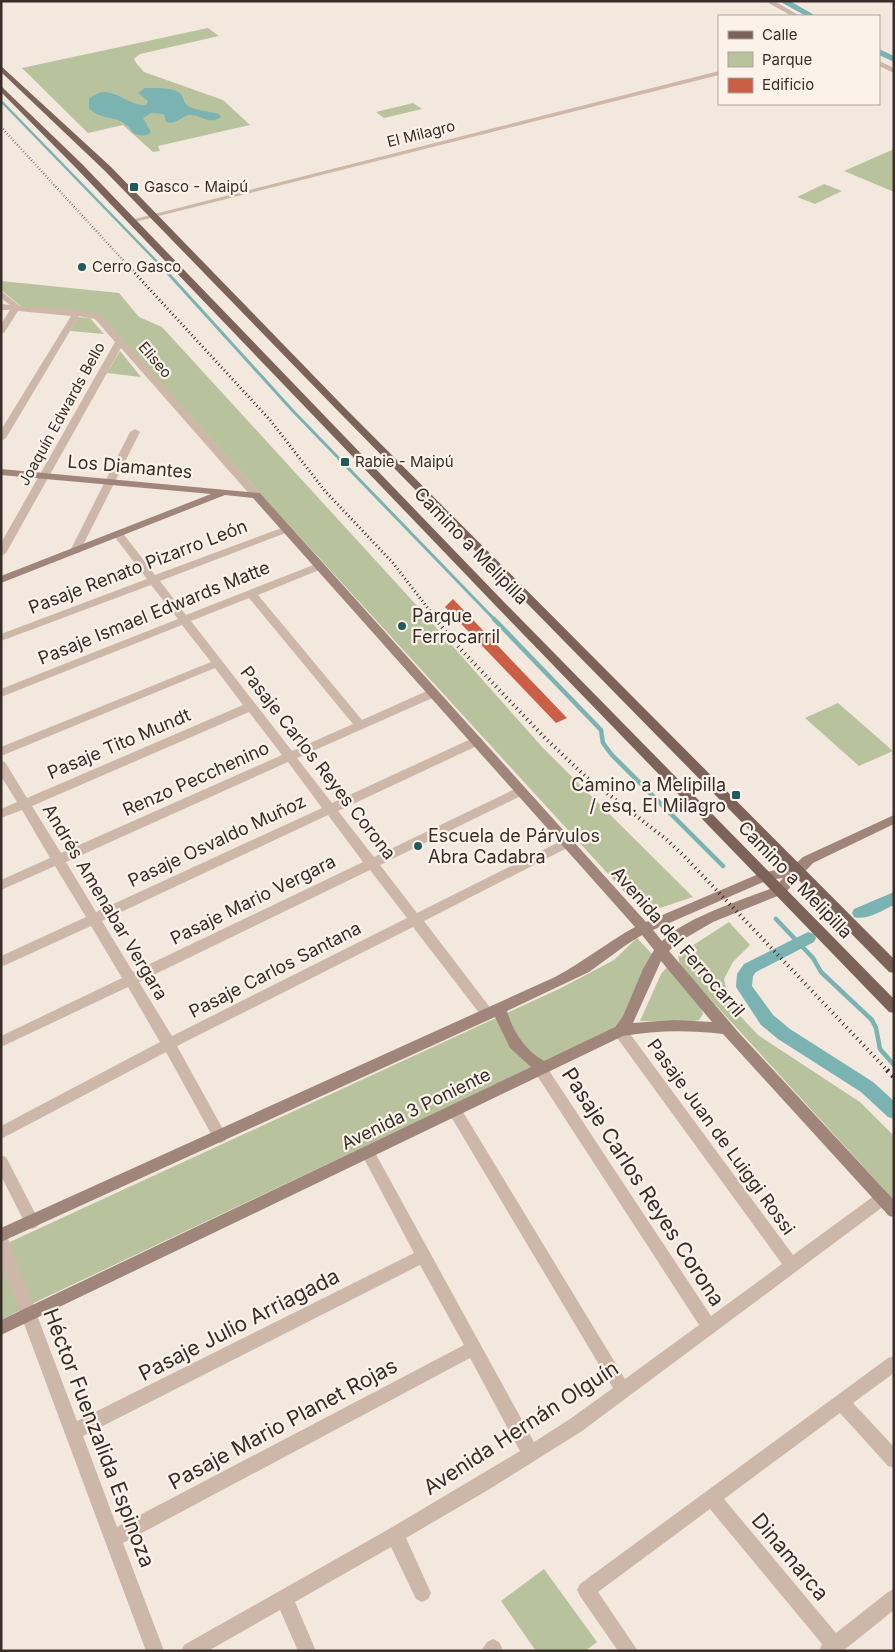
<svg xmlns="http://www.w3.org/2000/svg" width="895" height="1652" font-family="Inter,sans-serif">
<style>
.green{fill:#b8c39d}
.water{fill:#7bb2b2}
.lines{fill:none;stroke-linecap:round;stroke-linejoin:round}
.stream-far2{stroke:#7bb2b2;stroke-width:2.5}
.stream-far1{stroke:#7bb2b2;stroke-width:3}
.stream{stroke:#7bb2b2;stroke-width:4.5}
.canal{fill:#7bb2b2;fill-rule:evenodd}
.building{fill:#ca5f45}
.street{fill:#ccb7a9;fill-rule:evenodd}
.secondary{fill:#a0867a;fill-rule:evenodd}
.primary{fill:#7c635a;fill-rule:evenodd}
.rail-far3{stroke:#392d29;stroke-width:2.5;stroke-dasharray:0.5 2.5;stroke-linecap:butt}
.rail-far2{stroke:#392d29;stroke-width:3;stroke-dasharray:1 3;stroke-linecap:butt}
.rail-far1{stroke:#392d29;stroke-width:4;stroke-dasharray:1 4;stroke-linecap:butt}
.rail{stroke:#392d29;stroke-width:5;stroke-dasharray:2 5;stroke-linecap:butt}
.poi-dot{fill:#1d5b5d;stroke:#fbf2ea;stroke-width:2}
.labels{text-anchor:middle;stroke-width:4.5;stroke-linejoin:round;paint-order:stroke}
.far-street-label{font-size:15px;fill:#392d29;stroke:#fbf2ea}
.far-poi-label{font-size:15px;fill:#392d29;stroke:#fbf2ea;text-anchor:start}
.street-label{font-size:18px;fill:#392d29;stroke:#fbf2ea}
.poi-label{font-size:18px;fill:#392d29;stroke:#fbf2ea;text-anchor:start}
.near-street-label{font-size:21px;fill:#392d29;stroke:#fbf2ea}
</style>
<rect width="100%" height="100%" fill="#f3e8de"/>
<!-- green -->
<g class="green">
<path d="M 208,28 L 219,36 L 140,54 L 134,59 L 137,64 L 144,72 L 223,100 L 250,125 L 158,146 L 160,151 L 153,152 L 123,125 L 88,133 L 22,68 Z"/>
<path d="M 413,103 L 422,109 L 384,118 L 376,112 Z"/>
<path d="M 894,149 L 894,192 L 844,171 Z"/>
<path d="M 824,184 L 842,191 L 815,204 L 797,197 Z"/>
<path d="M 1,281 L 119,293 L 139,317 L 162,327 L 409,597 L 543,748 L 693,897 L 648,912 L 642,911 L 267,501 L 100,315 L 22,307 L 1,290 Z"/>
<path d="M 78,317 L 90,318 L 104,334 L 70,331 Z"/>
<path d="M 120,351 L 141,377 L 107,373 Z"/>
<path d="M 838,703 L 893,751 L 859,766 L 805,718 Z"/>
<path d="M 729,922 L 750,945 L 733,962 L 724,979 L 730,1005 L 758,1035 L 860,1102 L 894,1136 L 894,1200 L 680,966 L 678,955 Z"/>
<path d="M 637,938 L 652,954 L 623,1017 L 613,1029 L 40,1300 L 1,1320 L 1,1246 L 561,988 L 614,960 Z"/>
<path d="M 667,967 L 701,1007 L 703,1014 L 699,1020 L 690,1022 L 640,1021 L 661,974 Z"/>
<path d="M 544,1569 L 597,1642 L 585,1651 L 536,1651 L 501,1601 Z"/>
</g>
<!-- water -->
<path class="water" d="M 145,88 C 155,88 171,87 180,93 C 184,97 183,103 188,106 C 197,111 209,111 219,114 L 221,117 C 208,126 201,114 189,115 C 180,117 176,125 166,122 L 164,114 L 151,113 L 143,118 L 151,132 C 147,137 139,136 133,133 C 121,112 102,123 89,108 L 89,99 C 110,80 128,108 146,105 L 148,101 L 138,93 Z"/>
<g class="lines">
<!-- stream-far2 -->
<path class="stream-far2" d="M 1,101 L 166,271"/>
<!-- stream-far1 -->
<path class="stream-far1" d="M 165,270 L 293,411 L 495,620"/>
<!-- stream -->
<g class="stream">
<path d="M 494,619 L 601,730 L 603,743 L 612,755 L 723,866"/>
<path d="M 776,919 L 813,958 L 821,972 L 872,1020 L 876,1028 L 880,1049 L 894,1065"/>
</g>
<!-- canal -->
<g class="canal">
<path d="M 779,1 L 790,1 L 816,16 L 806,16 Z"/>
<path d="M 879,49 L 894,56 L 894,62 L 879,55 Z"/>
<path d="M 894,892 L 894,905 C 883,910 866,921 854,917 L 852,913 L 854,909 Z"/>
<path d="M 808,932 L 814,934 L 816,938 L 814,942 L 756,972 L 753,976 L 752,986 L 773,1015 L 790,1029 L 873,1082 L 894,1101 L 894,1119 L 888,1117 L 861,1092 L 778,1039 L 761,1025 L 736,987 L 737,974 L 744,964 Z"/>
</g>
</g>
<!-- building -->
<path class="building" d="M 453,599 L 567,718 L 556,723 L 445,607 Z"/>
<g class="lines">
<!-- street -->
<g class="street">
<path d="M 765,1 L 774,1 L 800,16 L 792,16 Z"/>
<path d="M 879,61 L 894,68 L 894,73 L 879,66 Z"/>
<path d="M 719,71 L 719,75 L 131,223 L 127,221 Z"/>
<path d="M 1,291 L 20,306 L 77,310 L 101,315 L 260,493 L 260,497 L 252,497 L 121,348 L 6,553 L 1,556 L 1,543 L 115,342 L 95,319 L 79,316 L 6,438 L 1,441 L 1,430 L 71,316 L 18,311 L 4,333 L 1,334 L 1,324 L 10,310 L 1,310 L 1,304 L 10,305 L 1,298 Z"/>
<path d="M 135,429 L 140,432 L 80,551 L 79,553 L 71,553 L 70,551 L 130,432 Z"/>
<path d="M 287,526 L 291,527 L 292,529 L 291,531 L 160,581 L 186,615 L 316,564 L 324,564 L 325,566 L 324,568 L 258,595 L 362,720 L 429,690 L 437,690 L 439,693 L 437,696 L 297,758 L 332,803 L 473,738 L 481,738 L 483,741 L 481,744 L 338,811 L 374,857 L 517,788 L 521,787 L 527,791 L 525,794 L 380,865 L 417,913 L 563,840 L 571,840 L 573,843 L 571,846 L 424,921 L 495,1014 L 493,1018 L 488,1019 L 483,1018 L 413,927 L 177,1046 L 225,1133 L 227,1137 L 225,1141 L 220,1143 L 215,1141 L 166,1052 L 1,1139 L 1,1126 L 160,1042 L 128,987 L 1,1047 L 1,1036 L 122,978 L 91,926 L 1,967 L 1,956 L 86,917 L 55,866 L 1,890 L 1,880 L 50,858 L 22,810 L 1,818 L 1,809 L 17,802 L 1,776 L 1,761 L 5,762 L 27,798 L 243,705 L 215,668 L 1,756 L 1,747 L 211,662 L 182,625 L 1,697 L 1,689 L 178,619 L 151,585 L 1,641 L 1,634 L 147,579 L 114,536 L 113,534 L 114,532 L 122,532 L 155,575 ZM 249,598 L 353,724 L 292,751 L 191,621 ZM 249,712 L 282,755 L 61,853 L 32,806 ZM 288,762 L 322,808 L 96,912 L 66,862 ZM 328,815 L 363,862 L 133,972 L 102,921 ZM 370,870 L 407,918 L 172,1036 L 139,982 Z"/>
<path d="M 620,1025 L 625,1027 L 793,1255 L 878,1193 L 883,1192 L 888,1193 L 891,1198 L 888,1203 L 582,1431 L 488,1490 L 406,1538 L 431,1593 L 428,1599 L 422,1602 L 416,1599 L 391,1547 L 295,1602 L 316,1651 L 298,1651 L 280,1610 L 208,1651 L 181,1651 L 184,1645 L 389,1529 L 520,1451 L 470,1358 L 123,1543 L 164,1651 L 146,1651 L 1,1262 L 1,1234 L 6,1236 L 9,1241 L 77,1421 L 414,1253 L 361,1153 L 363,1149 L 368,1147 L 373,1149 L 534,1442 L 570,1419 L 613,1388 L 450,1115 L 448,1111 L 450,1107 L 455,1105 L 460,1107 L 625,1379 L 699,1325 L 536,1074 L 534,1070 L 536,1066 L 541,1064 L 546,1066 L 711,1316 L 782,1264 L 615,1035 L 613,1031 L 615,1027 ZM 420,1265 L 464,1345 L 117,1527 L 83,1436 Z"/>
<path d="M 1,1155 L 6,1157 L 37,1217 L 40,1222 L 37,1227 L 32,1229 L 27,1227 L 1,1176 Z"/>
<path d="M 894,1356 L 894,1373 L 853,1403 L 894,1447 L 894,1468 L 888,1466 L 840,1413 L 724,1499 L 836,1633 L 888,1592 L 894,1589 L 894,1610 L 843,1651 L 819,1651 L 822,1644 L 710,1509 L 598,1592 L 638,1651 L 618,1651 L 580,1596 L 577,1590 L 580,1584 L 888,1358 Z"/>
<path d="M 493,1639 L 499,1642 L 502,1648 L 501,1651 L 481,1651 L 487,1642 Z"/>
</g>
<!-- secondary -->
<path class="secondary" d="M 1,469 L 260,493 L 646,922 L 761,873 L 792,867 L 803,857 L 894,815 L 894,824 L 813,863 L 785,893 L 713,922 L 677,943 L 669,951 L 739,1033 L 894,1200 L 894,1217 L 889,1216 L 723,1034 C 689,1030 656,1030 623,1036 L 1,1335 L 1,1320 L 531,1067 L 510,1048 L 495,1017 L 1,1242 L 1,1228 L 555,977 C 583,962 608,942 635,927 L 253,498 L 225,495 L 1,583 L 1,576 L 211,494 L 1,475 ZM 783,878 L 775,887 C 742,900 686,917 662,941 L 653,930 L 768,880 ZM 642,935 L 654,950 L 643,969 L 623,1016 L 615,1027 L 544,1061 C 525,1050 513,1032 507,1011 L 589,972 L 626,945 ZM 661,961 L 712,1022 L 674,1020 L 633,1023 Z"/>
<!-- primary -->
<g class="primary">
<path d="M 1,66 L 111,167 L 343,406 L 894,959 L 894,973 L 889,972 L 337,410 L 105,171 L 1,72 Z"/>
<path d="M 1,86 L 82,164 L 503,601 L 894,999 L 894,1013 L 889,1012 L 495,605 L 76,168 L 1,92 Z"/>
</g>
<!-- rail-far3 -->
<path class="rail-far3" d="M 1,127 L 133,271"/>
<!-- rail-far2 -->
<path class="rail-far2" d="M 132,270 L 270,420 L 325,491 L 393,563 L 437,620"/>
<!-- rail-far1 -->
<path class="rail-far1" d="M 436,619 L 451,639 L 544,737 L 585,776 L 666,839 L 684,856 L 888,1071"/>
<!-- rail -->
<path class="rail" d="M 887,1070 L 894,1077"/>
</g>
<!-- markers -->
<g class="poi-dot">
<rect x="129" y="182" width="10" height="10" rx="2.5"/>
<circle cx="82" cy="267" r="5"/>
<rect x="340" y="457" width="10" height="10" rx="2.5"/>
<circle cx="402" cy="626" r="5"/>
<rect x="731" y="790" width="10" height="10" rx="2.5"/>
<circle cx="418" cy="846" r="5"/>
</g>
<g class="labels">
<!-- far-street labels -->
<g class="far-street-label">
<text transform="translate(421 134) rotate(-14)" y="5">El Milagro</text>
<text transform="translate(155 360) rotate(49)" y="5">Eliseo</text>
<text transform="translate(62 414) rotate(-61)" y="5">Joaquín Edwards Bello</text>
</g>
<!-- far-poi labels -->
<g class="far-poi-label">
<text x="144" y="192">Gasco - Maipú</text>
<text x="92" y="272">Cerro Gasco</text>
<text x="355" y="467">Rabie - Maipú</text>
</g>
<!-- street labels -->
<g class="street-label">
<text transform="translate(130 467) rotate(5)" y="6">Los Diamantes</text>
<text transform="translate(471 546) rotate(46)" y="6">Camino a Melipilla</text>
<text transform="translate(138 567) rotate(-21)" y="6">Pasaje Renato Pizarro León</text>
<text transform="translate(154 613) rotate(-22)" y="6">Pasaje Ismael Edwards Matte</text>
<text transform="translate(119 744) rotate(-23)" y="6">Pasaje Tito Mundt</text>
<text transform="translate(318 763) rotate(52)" y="6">Pasaje Carlos Reyes Corona</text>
<text transform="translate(196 779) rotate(-24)" y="6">Renzo Pecchenino</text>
<text transform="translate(217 841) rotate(-25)" y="6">Pasaje Osvaldo Muñoz</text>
<text transform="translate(795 880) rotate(46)" y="6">Camino a Melipilla</text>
<text transform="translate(253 900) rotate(-26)" y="6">Pasaje Mario Vergara</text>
<text transform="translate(105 902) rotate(59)" y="6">Andrés Amenabar Vergara</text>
<text transform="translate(678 942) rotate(49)" y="6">Avenida del Ferrocarril</text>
<text transform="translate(275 970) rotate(-27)" y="6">Pasaje Carlos Santana</text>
<text transform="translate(416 1109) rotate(-26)" y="6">Avenida 3 Poniente</text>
<text transform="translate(721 1137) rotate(54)" y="6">Pasaje Juan de Luiggi Rossi</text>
</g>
<!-- poi labels -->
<g class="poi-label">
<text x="412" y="622">Parque<tspan x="412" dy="21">Ferrocarril</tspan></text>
<text x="726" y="791" text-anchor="end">Camino a Melipilla<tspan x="726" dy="21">/ esq. El Milagro</tspan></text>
<text x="428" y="842">Escuela de Párvulos<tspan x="428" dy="21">Abra Cadabra</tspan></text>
</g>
<!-- near-street labels -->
<g class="near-street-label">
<text transform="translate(643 1187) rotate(57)" y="7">Pasaje Carlos Reyes Corona</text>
<text transform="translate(239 1325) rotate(-27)" y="7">Pasaje Julio Arriagada</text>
<text transform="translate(283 1424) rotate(-28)" y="7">Pasaje Mario Planet Rojas</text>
<text transform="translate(521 1428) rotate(-33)" y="7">Avenida Hernán Olguín</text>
<text transform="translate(99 1438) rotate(69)" y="7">Héctor Fuenzalida Espinoza</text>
<text transform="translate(790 1557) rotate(50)" y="7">Dinamarca</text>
</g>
</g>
<!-- border -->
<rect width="895" height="1652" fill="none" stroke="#392d29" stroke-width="5"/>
<!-- legend -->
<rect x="718" y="15" width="162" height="90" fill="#fbf2ea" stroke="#ada39d"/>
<rect x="728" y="31" width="25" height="8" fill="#7c635a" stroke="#ada39d"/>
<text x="762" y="40" font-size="15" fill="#392d29">Calle</text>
<rect x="728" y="52" width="25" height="15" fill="#b8c39d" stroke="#ada39d"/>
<text x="762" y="65" font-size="15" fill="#392d29">Parque</text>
<rect x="728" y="78" width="25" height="15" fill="#ca5f45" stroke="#ada39d"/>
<text x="762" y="90" font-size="15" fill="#392d29">Edificio</text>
</svg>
